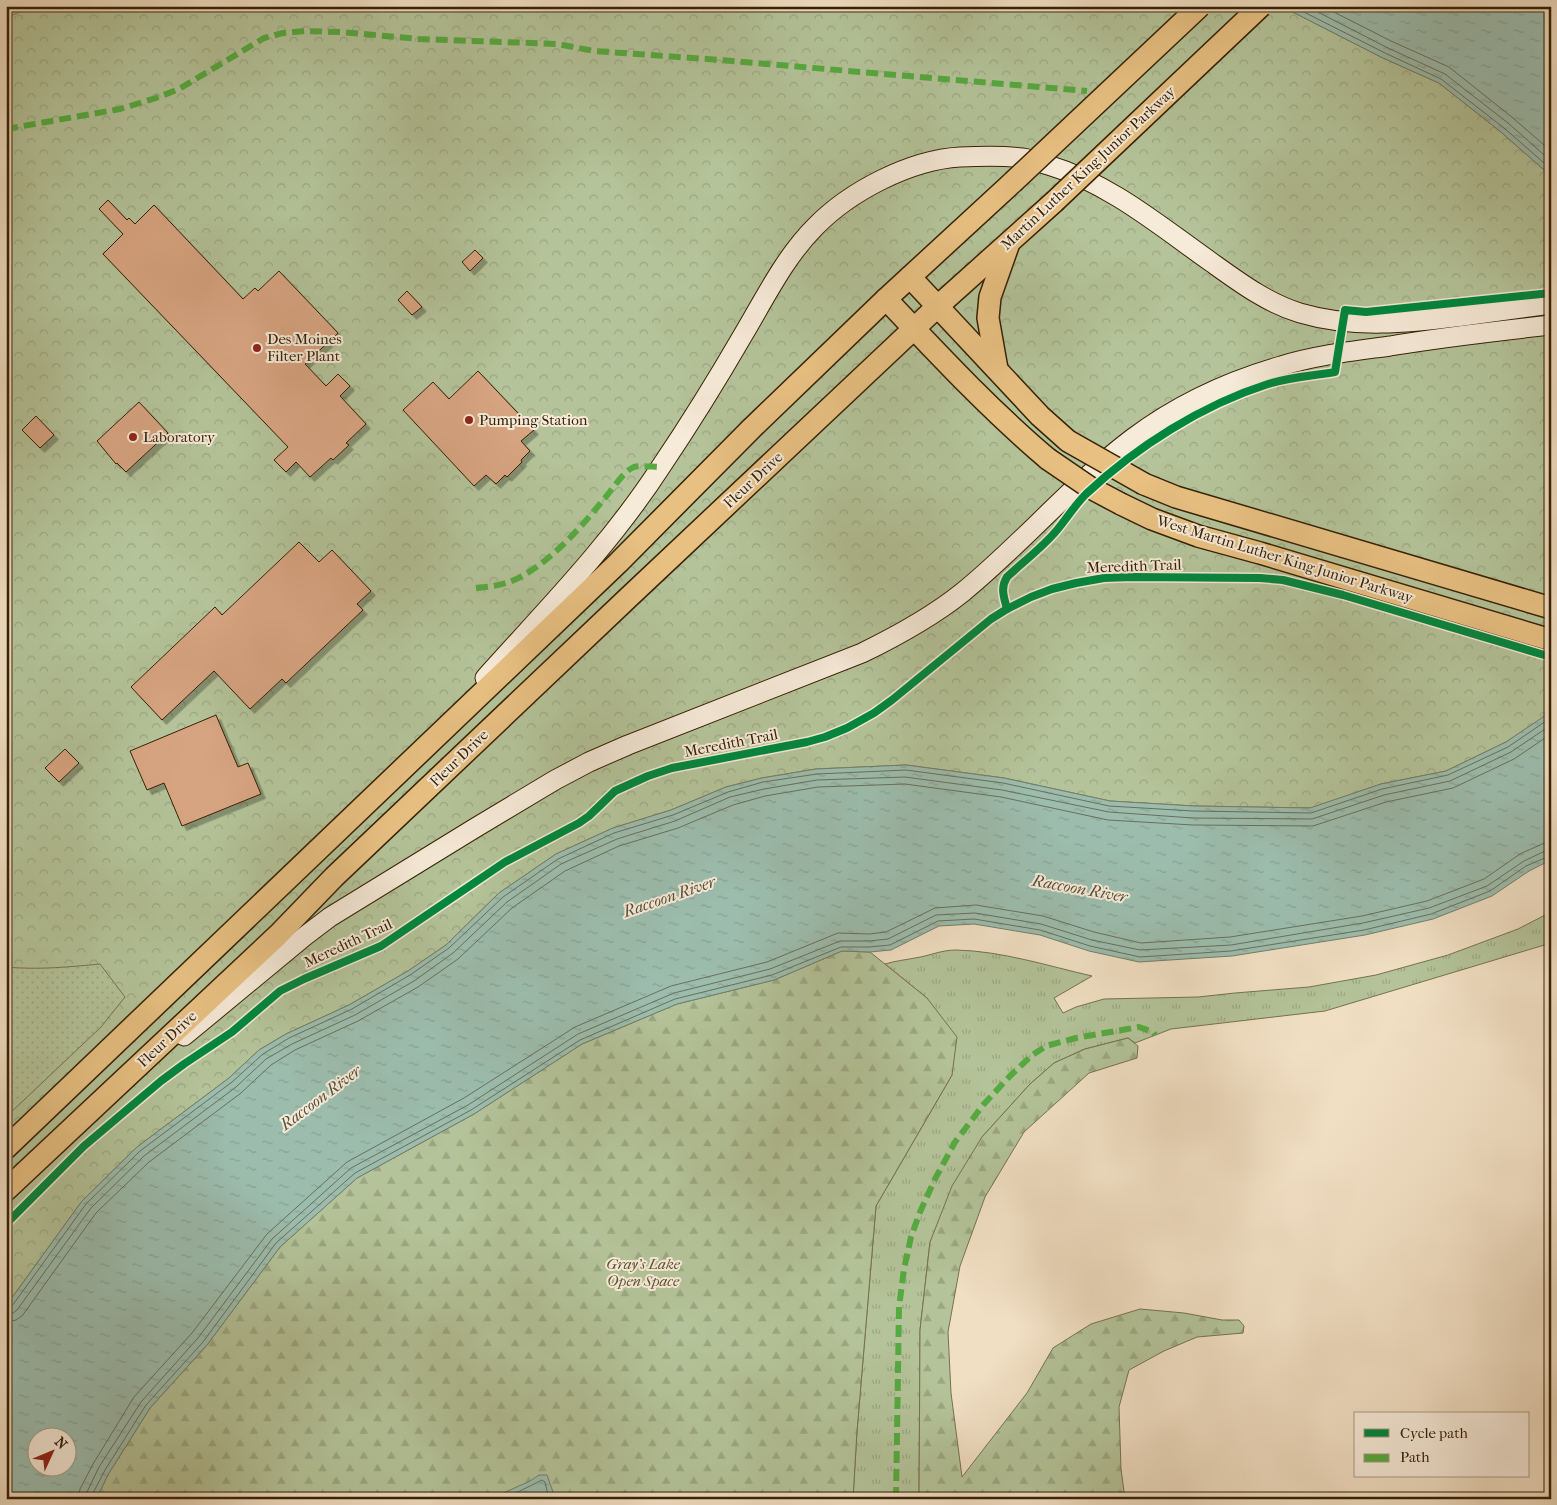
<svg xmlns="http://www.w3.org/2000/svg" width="1557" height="1505" font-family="'IM FELL French Canon',serif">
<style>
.grass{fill:url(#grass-tufts);stroke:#75724e}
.forest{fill:url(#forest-firs);stroke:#75724e}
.park{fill:url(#park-crowns);stroke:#75724e}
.garden{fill:url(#garden-dots);stroke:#75724e}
.water{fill:url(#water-ripples);stroke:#737f6a;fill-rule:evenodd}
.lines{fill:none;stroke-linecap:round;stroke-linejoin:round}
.shore{stroke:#696f59;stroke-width:1}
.building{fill:#d7a481;stroke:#362104;filter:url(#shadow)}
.secondary-casing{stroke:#362104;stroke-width:21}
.primary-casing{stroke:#362104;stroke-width:24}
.secondary{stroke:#f6ead8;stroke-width:19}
.primary{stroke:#e8c082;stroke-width:21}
.primary-bridge-casing{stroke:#362104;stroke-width:24;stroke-linecap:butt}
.primary-bridge{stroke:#e8c082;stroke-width:21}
.quiet{stroke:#55aa40;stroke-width:6;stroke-dasharray:12 6;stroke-linecap:butt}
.cycleway-casing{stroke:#f6ead8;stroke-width:11}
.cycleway{stroke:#00873e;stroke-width:8}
.poi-dot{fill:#8f2418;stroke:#f6ead8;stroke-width:2}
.labels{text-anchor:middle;stroke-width:4;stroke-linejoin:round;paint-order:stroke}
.street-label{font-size:15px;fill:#362104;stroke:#f6ead8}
.poi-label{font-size:15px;fill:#362104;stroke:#f6ead8;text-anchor:start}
.park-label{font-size:15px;font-style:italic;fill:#5c5231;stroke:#f6ead8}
.water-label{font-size:16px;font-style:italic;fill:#555037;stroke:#f6ead8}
</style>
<defs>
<pattern id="grass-tufts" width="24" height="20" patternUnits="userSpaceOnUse" patternTransform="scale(1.25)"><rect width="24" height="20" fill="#b4c399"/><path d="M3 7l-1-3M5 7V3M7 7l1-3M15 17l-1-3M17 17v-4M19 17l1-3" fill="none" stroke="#9ba782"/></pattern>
<pattern id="forest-firs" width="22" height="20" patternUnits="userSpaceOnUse" patternTransform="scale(1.25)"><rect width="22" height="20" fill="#b4c399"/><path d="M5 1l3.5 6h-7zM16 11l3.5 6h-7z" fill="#9ba782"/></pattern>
<pattern id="park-crowns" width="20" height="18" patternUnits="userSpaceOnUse" patternTransform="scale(1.25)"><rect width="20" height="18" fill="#b4c399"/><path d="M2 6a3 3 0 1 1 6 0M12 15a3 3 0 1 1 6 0" fill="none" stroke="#9ba782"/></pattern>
<pattern id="garden-dots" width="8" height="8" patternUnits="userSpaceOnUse" patternTransform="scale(1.25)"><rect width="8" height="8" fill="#b4c399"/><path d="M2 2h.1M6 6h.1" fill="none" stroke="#9ba782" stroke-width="1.8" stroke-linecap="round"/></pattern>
<pattern id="water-ripples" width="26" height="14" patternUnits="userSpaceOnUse" patternTransform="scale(1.25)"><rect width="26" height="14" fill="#9cbdae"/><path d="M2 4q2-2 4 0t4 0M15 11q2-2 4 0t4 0" fill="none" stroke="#87a294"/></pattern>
<filter id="shadow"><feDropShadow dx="4.5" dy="4.5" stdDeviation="0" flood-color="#0004"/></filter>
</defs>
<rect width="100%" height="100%" fill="#f1dfc3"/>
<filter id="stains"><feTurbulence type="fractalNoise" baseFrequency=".004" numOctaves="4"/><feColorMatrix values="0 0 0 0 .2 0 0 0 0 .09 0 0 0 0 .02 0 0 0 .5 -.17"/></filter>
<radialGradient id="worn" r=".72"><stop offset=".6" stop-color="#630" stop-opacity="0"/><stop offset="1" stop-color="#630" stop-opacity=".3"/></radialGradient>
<!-- grass -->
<path class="grass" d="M 1551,912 L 1551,943 L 1325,1011 L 1171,1029 L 1135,1043 L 1128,1038 L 1085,1049 L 1054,1063 L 1030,1084 L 982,1137 L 930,1242 L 920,1330 L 919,1499 L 853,1499 L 857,1431 L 876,1206 L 952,1075 L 927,998 L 885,964 C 895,961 904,960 915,958 C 929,956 941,950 956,950 C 1002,951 1048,966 1092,976 L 1054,998 L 1063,1013 L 1076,1007 L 1104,999 L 1198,997 L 1235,993 L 1309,987 L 1376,975 L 1448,955 L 1518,929 Z"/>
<!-- forest -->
<g class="forest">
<path d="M 842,951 L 870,952 L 927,998 L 957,1037 L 952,1075 L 876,1206 L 857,1431 L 853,1499 L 96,1499 L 109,1473 L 150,1408 L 207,1345 L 280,1247 L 357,1178 L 474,1114 L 582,1044 L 677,1004 L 774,980 Z"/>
<path d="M 1128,1038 L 1138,1046 L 1137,1058 L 1089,1073 L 1024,1132 L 985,1197 L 960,1266 L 948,1332 L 951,1393 L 962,1477 L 1027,1393 L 1053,1348 L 1091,1324 L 1140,1309 L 1184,1313 L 1222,1320 L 1239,1320 L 1244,1326 L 1243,1333 L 1197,1337 L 1164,1351 L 1129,1370 L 1119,1407 L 1121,1469 L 1125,1499 L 919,1499 L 920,1330 L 930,1242 L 952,1186 L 982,1137 L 1030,1084 L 1054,1063 L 1085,1049 Z"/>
</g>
<!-- park -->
<path class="park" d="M 6,6 L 1281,6 L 1383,58 L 1439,83 L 1501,132 L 1551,176 L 1551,706 L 1544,717 L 1506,742 L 1446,771 L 1381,784 L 1311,808 L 1194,806 L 1110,801 L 1004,778 L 906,765 L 816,769 L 762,778 L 726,787 L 671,810 L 613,828 L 556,854 L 499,893 L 446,945 L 408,971 L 349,1005 L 286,1034 L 259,1050 L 229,1078 L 137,1147 L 82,1201 L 6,1306 Z"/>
<!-- garden -->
<path class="garden" d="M 100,964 L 125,997 L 101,1027 L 6,1117 L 6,967 C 38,970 69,967 100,964 Z"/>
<!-- water -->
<g class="water">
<path d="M 6,6 L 41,6 L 22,11 L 6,18 Z"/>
<path d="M 1281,6 L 1551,6 L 1551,176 L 1501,132 L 1439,83 L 1383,58 Z"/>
<path d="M 1551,706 L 1551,860 L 1529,871 L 1492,896 L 1433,919 L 1365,935 L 1232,956 L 1139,962 L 1089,951 L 1040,935 L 974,924 L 939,926 L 891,950 L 870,952 L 842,951 L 774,980 L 677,1004 L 582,1044 L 474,1114 L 357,1178 L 280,1247 L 207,1345 L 150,1408 L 109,1473 L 96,1499 L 6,1499 L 6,1306 L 82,1201 L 137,1147 L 229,1078 L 259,1050 L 286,1034 L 349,1005 L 408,971 L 446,945 L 499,893 L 556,854 L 613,828 L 671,810 L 726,787 L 762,778 L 816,769 L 906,765 L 1004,778 L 1110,801 L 1194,806 L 1310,808 L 1381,784 L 1446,771 L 1506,742 L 1543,717 ZM 38,1438 L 68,1438 L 68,1468 L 38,1468 Z"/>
<path d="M 539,1475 L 547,1475 L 554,1495 L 554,1499 L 498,1499 L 499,1495 L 530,1481 Z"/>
</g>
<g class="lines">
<!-- shore -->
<g class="shore">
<path d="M 1292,6 L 1385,53 L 1441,79 L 1504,128 L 1551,169"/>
<path d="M 1306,6 L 1388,48 L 1445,74 L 1508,123 L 1551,161"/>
<path d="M 1322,6 L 1391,41 L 1449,67 L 1513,118 L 1551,151"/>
<path d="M 6,1308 L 12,1306 L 86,1204 L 140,1151 L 232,1082 L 263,1054 L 289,1038 L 352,1009 L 410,975 L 449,948 L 503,897 L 558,859 L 614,833 L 673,815 L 728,792 L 763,782 L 817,774 L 906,770 L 1003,783 L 1109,806 L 1193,811 L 1311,813 L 1382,789 L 1448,775 L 1508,747 L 1546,721 L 1551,715"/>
<path d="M 6,1314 L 13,1313 L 17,1310 L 91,1208 L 144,1156 L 236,1087 L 266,1059 L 292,1044 L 355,1015 L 414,981 L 453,953 L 507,902 L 561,864 L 617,839 L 675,821 L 730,797 L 764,789 L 817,780 L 905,777 L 1002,790 L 1109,812 L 1193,818 L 1312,819 L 1384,795 L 1450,781 L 1511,752 L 1551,725"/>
<path d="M 6,1322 L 16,1320 L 22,1316 L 96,1213 L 149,1162 L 241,1093 L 271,1065 L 295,1050 L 358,1021 L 418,987 L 458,959 L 512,908 L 565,871 L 619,846 L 678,828 L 733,805 L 765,796 L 818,787 L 905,784 L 1001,797 L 1108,820 L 1193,825 L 1313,826 L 1386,802 L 1453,788 L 1514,759 L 1551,734"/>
<path d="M 78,1499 L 80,1489 L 93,1464 L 134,1397 L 192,1333 L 267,1234 L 347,1162 L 464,1098 L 575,1027 L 671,986 L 767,962 L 838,933 L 869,934 L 886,932 L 935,908 L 976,905 L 1043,916 L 1094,932 L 1141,943 L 1230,937 L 1362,916 L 1427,901 L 1484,879 L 1520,854 L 1542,844 L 1551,842"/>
<path d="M 86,1499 L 87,1492 L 99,1467 L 141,1402 L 198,1338 L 272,1239 L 351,1168 L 468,1105 L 578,1034 L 674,993 L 770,969 L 840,941 L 869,941 L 888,939 L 936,915 L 975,913 L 1041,924 L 1092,940 L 1140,950 L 1231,945 L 1363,923 L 1429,908 L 1487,886 L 1524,861 L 1545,851 L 1551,850"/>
<path d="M 92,1499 L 92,1495 L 105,1470 L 146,1405 L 203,1342 L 276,1243 L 355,1173 L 471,1110 L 580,1040 L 675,999 L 772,975 L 841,947 L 869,947 L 890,945 L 938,921 L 974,919 L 1040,930 L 1090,946 L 1140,957 L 1231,951 L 1364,930 L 1431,914 L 1490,891 L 1526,866 L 1547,857 L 1551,856"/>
<path d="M 504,1499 L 542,1480 L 545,1482 L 549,1499"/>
</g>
</g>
<!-- building -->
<g class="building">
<path d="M 108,200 L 127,220 L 129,218 L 135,224 L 154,205 L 243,299 L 255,288 L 258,291 L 279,271 L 338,333 L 305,364 L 326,386 L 338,374 L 350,386 L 340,396 L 366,424 L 346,443 L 349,445 L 333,460 L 331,458 L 310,477 L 296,462 L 286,472 L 274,460 L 288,447 L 103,254 L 123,234 L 99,209 Z"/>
<path d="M 475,250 L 483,258 L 470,271 L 462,262 Z"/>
<path d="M 407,291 L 422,307 L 412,315 L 398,300 Z"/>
<path d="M 478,371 L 534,430 L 521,441 L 530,451 L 521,460 L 522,462 L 507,477 L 505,475 L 496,484 L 486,475 L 474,486 L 403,410 L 433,382 L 449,399 Z"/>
<path d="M 139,402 L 168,433 L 126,472 L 117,463 L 116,464 L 97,441 Z"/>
<path d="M 36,416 L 54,435 L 40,448 L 22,430 Z"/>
<path d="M 299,542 L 319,562 L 332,550 L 371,591 L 357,604 L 363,610 L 286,683 L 282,679 L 250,709 L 214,671 L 162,720 L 131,687 L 215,607 L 222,615 Z"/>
<path d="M 216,715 L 238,767 L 248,763 L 261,794 L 182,826 L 164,783 L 147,790 L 130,751 Z"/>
<path d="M 65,749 L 79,763 L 59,782 L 45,768 Z"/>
</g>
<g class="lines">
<!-- secondary casing -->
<g class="secondary-casing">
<g id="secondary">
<path d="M 485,678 C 546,610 610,545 660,468 C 689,425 717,380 743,335 C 765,298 785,257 815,227 C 850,191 910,160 960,157 C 980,156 1001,155 1022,158 C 1030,159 1039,162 1048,165 C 1109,183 1160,226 1211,262 C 1239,282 1267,303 1300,313 C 1354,329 1408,323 1463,316 C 1492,312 1521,308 1551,304"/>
<path d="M 184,1036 L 305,936 L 330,917 L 475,828 L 555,780 L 589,762 L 628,745 L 862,653 C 897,636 932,617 963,592 C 1022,544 1072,484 1133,438 C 1177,405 1229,381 1281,366 C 1316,355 1354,351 1390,346 C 1443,337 1497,331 1551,325"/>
</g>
</g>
<!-- primary casing -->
<g class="primary-casing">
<g id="primary">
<path d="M 910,277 L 1040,416 L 1068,441"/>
<path d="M 886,299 C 938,354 990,410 1048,459"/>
<path d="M 997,369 L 988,318 L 990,297 L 1008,246"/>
<path d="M 1144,484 L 1176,497 L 1551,608"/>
<path d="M 1121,504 L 1152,519 L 1198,536 L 1260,553 L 1551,640"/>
<path d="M 6,1148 L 618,563 L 752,428 L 886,299 L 1013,182"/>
<path d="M 6,1190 L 278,935 L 334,877 L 630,596 L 938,306 L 1054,202"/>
</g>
</g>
<!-- secondary -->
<use href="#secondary" class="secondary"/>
<!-- primary -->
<use href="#primary" class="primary"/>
<!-- primary-bridge casing -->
<g class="primary-bridge-casing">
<g id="primary-bridge">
<path d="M 1013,182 L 1200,6"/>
<path d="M 1054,202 L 1261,6"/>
<path d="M 1068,441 L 1144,484"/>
<path d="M 1048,459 L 1089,487 L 1121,504"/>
</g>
</g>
<!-- primary-bridge -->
<use href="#primary-bridge" class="primary-bridge"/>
<!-- quiet -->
<g class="quiet">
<path d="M 6,129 L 120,109 L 156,98 L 179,89 L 264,38 L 283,33 L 305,31 L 341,32 L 419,39 L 558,44 L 594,51 L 707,59 L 1087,91"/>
<path d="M 476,588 C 487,587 498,586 509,582 C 543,570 581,528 603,500 C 611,492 623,471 634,467 C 642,465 653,467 661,467"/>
<path d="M 896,1499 L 899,1307 L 904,1269 L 911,1237 L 920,1212 L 935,1179 L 955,1142 L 984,1104 L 1010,1076 L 1031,1056 L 1046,1046 L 1076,1038 L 1139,1027 L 1153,1032 L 1155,1035"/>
</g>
<!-- cycleway casing -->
<g class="cycleway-casing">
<g id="cycleway">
<path d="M 1007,609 C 1004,597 1000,588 1007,577 C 1024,561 1043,547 1057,530 C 1067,518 1075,505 1086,494 C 1136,447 1202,405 1268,384 C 1290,377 1312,376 1335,372 L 1345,310 L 1366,312 L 1551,293"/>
<path d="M 6,1224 L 84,1146 L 161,1081 L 184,1064 L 232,1032 L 280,991 L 304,979 L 381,946 L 505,862 L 579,823 L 589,816 L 615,791 L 648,776 L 672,768 L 807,742 L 825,737 L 847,728 L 874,713 L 892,700 L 991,619 L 1007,609 L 1031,597 L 1052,589 L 1076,583 L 1104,578 L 1132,577 L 1260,578 L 1283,580 L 1343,595 L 1551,657"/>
</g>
</g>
<!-- cycleway -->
<use href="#cycleway" class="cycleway"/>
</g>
<!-- markers -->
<g class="poi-dot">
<circle cx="257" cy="348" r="5"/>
<circle cx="469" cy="420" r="5"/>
<circle cx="133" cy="437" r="5"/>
</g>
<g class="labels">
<!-- street labels -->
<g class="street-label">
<text transform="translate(1088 168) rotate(-43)" y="5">Martin Luther King Junior Parkway</text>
<text transform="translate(753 480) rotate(-43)" y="5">Fleur Drive</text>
<text transform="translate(1285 559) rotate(17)" y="5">West Martin Luther King Junior Parkway</text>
<text transform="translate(1134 566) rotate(-2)" y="5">Meredith Trail</text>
<text transform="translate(731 743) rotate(-11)" y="5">Meredith Trail</text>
<text transform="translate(459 758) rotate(-44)" y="5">Fleur Drive</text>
<text transform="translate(348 943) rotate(-25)" y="5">Meredith Trail</text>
<text transform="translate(167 1039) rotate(-43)" y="5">Fleur Drive</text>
</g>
<!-- poi labels -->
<g class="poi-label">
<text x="267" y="344">Des Moines<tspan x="267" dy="17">Filter Plant</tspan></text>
<text x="479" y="425">Pumping Station</text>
<text x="143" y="442">Laboratory</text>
</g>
<!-- park labels -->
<g class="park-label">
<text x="643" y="1269">Gray's Lake<tspan x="643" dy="17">Open Space</tspan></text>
</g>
<!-- water labels -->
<g class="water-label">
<text transform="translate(1080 888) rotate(10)" y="6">Raccoon River</text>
<text transform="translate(669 896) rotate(-19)" y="6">Raccoon River</text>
<text transform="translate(320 1097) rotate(-37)" y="6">Raccoon River</text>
</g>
</g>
<!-- margin -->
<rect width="1557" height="1505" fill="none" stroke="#f1dfc3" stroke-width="25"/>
<rect x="8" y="8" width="1542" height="1490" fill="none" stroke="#362104" stroke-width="2.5"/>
<rect x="12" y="12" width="1532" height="1480" fill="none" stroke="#362104"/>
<!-- legend -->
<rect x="1354" y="1412" width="175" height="65" fill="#f6ead8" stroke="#a99a83"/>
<rect x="1364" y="1429" width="25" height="8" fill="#00873e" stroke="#a99a83"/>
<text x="1400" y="1438" font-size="15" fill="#362104">Cycle path</text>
<rect x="1364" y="1454" width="25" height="8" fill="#55aa40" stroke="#a99a83"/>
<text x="1400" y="1462" font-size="15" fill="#362104">Path</text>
<!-- north arrow -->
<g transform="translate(52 1452) rotate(46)"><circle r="24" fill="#f6ead8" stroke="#a99a83"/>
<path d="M0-4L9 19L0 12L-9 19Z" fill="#8f2418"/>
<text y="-8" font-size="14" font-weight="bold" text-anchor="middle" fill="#362104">N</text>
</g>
<rect width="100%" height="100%" filter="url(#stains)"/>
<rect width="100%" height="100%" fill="url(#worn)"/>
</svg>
